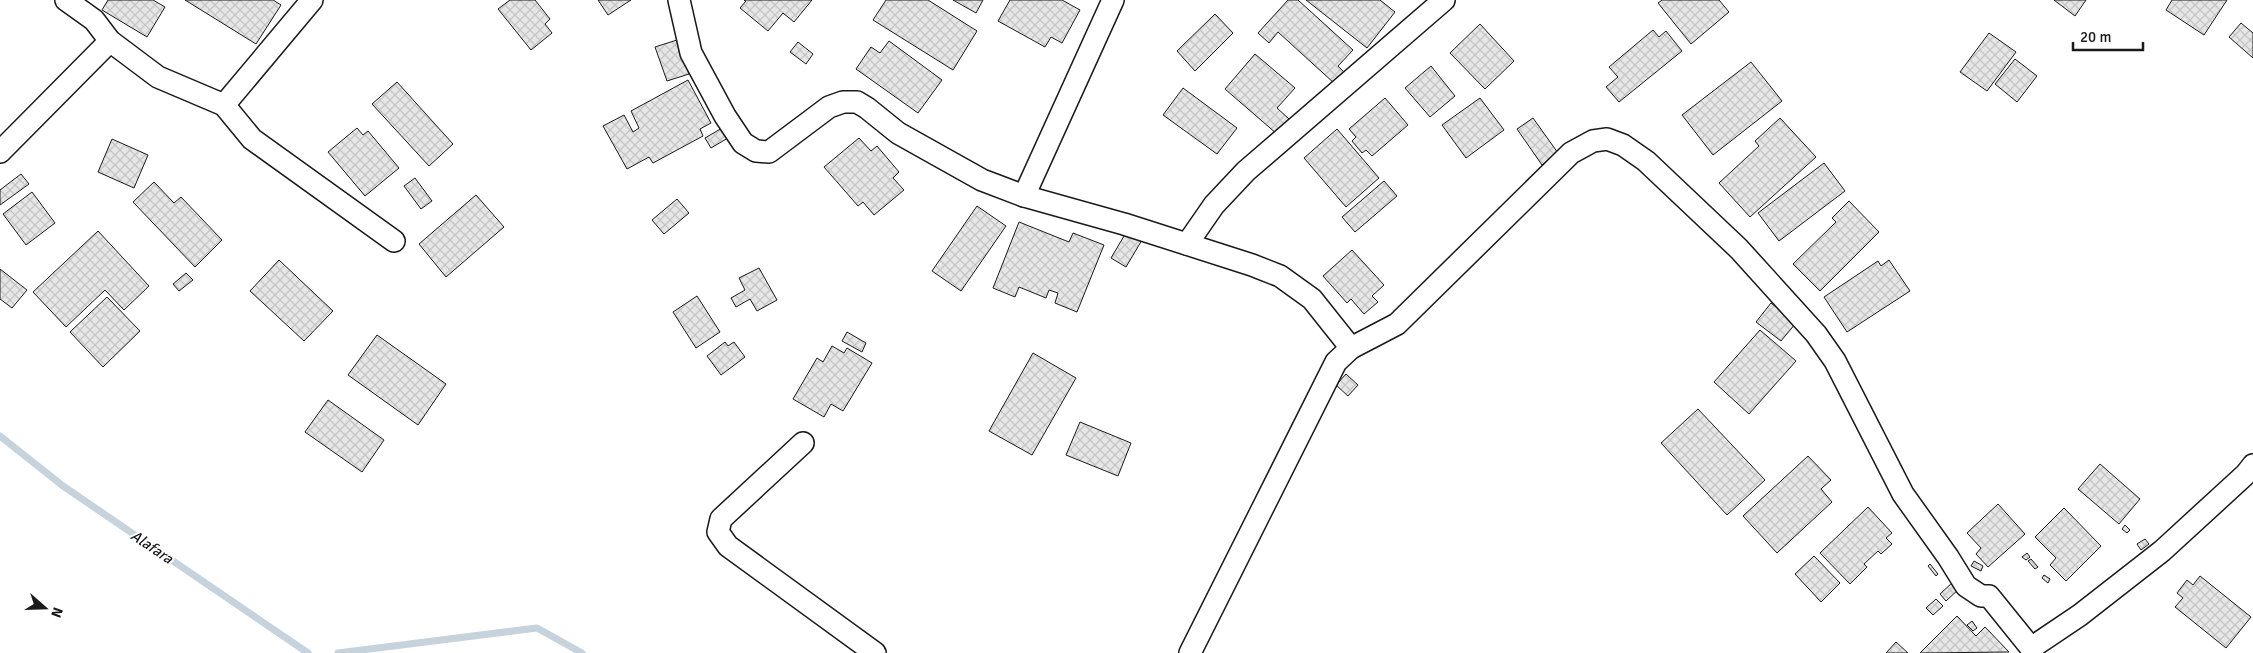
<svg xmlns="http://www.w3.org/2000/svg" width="2253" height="653" font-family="Signika,sans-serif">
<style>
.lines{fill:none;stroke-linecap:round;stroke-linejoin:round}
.stream{stroke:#c6d2dc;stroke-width:7}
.building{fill:url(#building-cross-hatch);stroke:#1a1a1a}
.minor-casing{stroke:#1a1a1a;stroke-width:24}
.minor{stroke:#fff;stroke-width:21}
.labels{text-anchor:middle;stroke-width:4;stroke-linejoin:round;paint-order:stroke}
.water-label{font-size:15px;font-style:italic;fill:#1a1a1a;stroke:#fff}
</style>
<defs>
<pattern id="building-cross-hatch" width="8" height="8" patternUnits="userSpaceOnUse" patternTransform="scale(1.25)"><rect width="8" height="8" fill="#e6e6e6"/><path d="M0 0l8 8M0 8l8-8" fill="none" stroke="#c5c5c5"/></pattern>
</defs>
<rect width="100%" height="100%" fill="#fff"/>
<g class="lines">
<!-- stream -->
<g class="stream">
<path d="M 0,436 L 63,486 L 308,653"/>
<path d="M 338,653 L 537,628 L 582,653"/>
</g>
</g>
<!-- building -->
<g class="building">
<path d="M 108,0 L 153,0 L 165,7 L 147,37 L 102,10 Z"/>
<path d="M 185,0 L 273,0 L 281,5 L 256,44 Z"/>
<path d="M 510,0 L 535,0 L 550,19 L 545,24 L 552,33 L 531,50 L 498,9 Z"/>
<path d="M 598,0 L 631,0 L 608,15 Z"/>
<path d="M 744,0 L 812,0 L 794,22 L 783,13 L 768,31 L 740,8 L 746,1 Z"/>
<path d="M 886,0 L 928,0 L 977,31 L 953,70 L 873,20 Z"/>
<path d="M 953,0 L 983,0 L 976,13 Z"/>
<path d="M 1010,0 L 1062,0 L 1080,10 L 1062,43 L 1051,37 L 1045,47 L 998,21 Z"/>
<path d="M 1288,0 L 1298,0 L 1353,50 L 1338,66 L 1345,73 L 1335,84 L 1278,32 L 1269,43 L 1258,33 Z"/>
<path d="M 1306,0 L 1380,0 L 1395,12 L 1367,48 Z"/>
<path d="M 1662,0 L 1719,0 L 1729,12 L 1691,44 L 1658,3 Z"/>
<path d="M 2054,0 L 2086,0 L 2075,16 Z"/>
<path d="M 2172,0 L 2227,0 L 2204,35 L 2166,10 Z"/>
<path d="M 1215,14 L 1233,33 L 1195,71 L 1177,51 Z"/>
<path d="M 2241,23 L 2253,33 L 2253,58 L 2229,37 Z"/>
<path d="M 1480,24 L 1514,61 L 1485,89 L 1450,53 Z"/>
<path d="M 1653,30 L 1659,37 L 1666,31 L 1682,51 L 1619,102 L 1606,87 L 1618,77 L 1609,67 Z"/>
<path d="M 1989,33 L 2016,52 L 1987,91 L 1960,72 Z"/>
<path d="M 677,40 L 689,74 L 667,81 L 655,47 Z"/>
<path d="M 889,41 L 942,80 L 918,113 L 856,69 L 871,47 L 880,53 Z"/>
<path d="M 798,42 L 813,54 L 806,64 L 790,52 Z"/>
<path d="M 1255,54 L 1295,88 L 1277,108 L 1289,119 L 1277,134 L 1225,89 Z"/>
<path d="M 2015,59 L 2037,76 L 2017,102 L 1995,84 Z"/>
<path d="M 1751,62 L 1782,101 L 1713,155 L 1682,115 Z"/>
<path d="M 1431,66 L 1455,96 L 1430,117 L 1405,88 Z"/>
<path d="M 688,80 L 711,123 L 700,129 L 703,136 L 653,163 L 649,157 L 627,169 L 603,126 L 624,115 L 633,132 L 639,128 L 631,111 Z"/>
<path d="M 397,82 L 453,144 L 429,166 L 372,104 Z"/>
<path d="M 1183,88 L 1237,128 L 1217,154 L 1163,115 Z"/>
<path d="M 1385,98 L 1408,125 L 1372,156 L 1366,150 L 1362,153 L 1352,141 L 1356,137 L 1349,129 Z"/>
<path d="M 1480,98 L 1504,130 L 1466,158 L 1442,125 Z"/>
<path d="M 1533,118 L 1558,153 L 1542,165 L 1517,129 Z"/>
<path d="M 1780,118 L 1816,157 L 1750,217 L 1719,183 L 1759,146 L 1755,141 Z"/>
<path d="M 357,128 L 363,135 L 368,131 L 399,168 L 365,196 L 328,152 Z"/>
<path d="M 722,128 L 728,138 L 711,148 L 705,138 Z"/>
<path d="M 1337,129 L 1379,178 L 1346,207 L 1304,158 Z"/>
<path d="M 859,138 L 871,151 L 877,146 L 899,172 L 893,178 L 904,190 L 874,215 L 863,202 L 858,206 L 824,167 Z"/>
<path d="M 112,139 L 148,155 L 134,188 L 98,172 Z"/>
<path d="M 1824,163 L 1845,191 L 1779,241 L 1758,213 Z"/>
<path d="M 21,174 L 29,184 L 0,205 L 0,190 Z"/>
<path d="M 415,178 L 432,201 L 421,209 L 404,186 Z"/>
<path d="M 1384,181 L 1397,196 L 1355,232 L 1342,217 Z"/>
<path d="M 154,182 L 174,203 L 181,197 L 222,240 L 195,267 L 133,202 Z"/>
<path d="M 32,192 L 55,223 L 26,245 L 3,214 Z"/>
<path d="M 476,195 L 504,227 L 446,277 L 419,244 Z"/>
<path d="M 677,199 L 689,213 L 664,234 L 652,220 Z"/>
<path d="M 1849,201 L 1879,232 L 1820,291 L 1793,264 L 1836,222 L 1832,218 Z"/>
<path d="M 977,206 L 1006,226 L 961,291 L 932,271 Z"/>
<path d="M 1019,222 L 1069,242 L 1073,233 L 1104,245 L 1077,312 L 1055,303 L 1058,293 L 1049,290 L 1046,298 L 1019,287 L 1015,297 L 993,288 Z"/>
<path d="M 98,231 L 149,286 L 124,310 L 105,290 L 66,327 L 33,292 Z"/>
<path d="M 1127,231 L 1142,240 L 1126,267 L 1111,258 Z"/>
<path d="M 1352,250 L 1384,285 L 1372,296 L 1378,302 L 1364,314 L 1351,299 L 1347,303 L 1323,276 Z"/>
<path d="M 279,260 L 333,311 L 304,341 L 250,291 Z"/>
<path d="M 1889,260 L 1910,291 L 1847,332 L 1824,297 L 1878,261 L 1881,266 Z"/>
<path d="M 759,268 L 777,300 L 757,311 L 750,299 L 736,307 L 731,298 L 745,290 L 739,278 Z"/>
<path d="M 0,269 L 27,290 L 12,308 L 0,299 Z"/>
<path d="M 186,273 L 193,280 L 179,291 L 173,284 Z"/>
<path d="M 697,296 L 720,332 L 696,348 L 673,312 Z"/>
<path d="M 107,297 L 140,331 L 103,367 L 70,332 Z"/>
<path d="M 1771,303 L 1796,323 L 1781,341 L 1756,322 Z"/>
<path d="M 1760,330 L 1796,361 L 1749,414 L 1714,382 Z"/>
<path d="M 847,332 L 866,343 L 862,352 L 842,341 Z"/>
<path d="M 377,335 L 446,384 L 418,425 L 348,375 Z"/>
<path d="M 725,342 L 728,346 L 734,342 L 745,357 L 721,375 L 707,356 Z"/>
<path d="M 832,346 L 844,353 L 847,348 L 872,363 L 843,411 L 831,404 L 824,417 L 793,399 L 817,358 L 823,362 Z"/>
<path d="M 1033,353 L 1076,378 L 1032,455 L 989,431 Z"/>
<path d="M 1346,374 L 1358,385 L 1348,396 L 1336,385 Z"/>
<path d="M 328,400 L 384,440 L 362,472 L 305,432 Z"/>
<path d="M 1698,409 L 1765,480 L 1727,515 L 1661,443 Z"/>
<path d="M 1080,422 L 1131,443 L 1118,476 L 1066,455 Z"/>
<path d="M 1808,456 L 1831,480 L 1821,489 L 1832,502 L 1777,553 L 1743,516 Z"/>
<path d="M 2100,464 L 2140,499 L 2119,524 L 2078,489 Z"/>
<path d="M 1998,504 L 2025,534 L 1988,567 L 1976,554 L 1981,548 L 1967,533 Z"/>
<path d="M 1868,507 L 1892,533 L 1886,538 L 1892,544 L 1881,554 L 1878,551 L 1864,564 L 1867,567 L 1850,584 L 1820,553 Z"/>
<path d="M 2064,508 L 2101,546 L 2066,581 L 2050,565 L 2056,558 L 2035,537 Z"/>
<path d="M 2125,525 L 2130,530 L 2127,533 L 2122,529 Z"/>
<path d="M 2145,539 L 2149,544 L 2141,550 L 2137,544 Z"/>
<path d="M 2027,553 L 2030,557 L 2026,560 L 2022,557 Z"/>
<path d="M 1814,556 L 1840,583 L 1821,602 L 1795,574 Z"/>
<path d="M 2031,559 L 2038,567 L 2035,569 L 2028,561 Z"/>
<path d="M 1974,561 L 1983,566 L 1981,571 L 1971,566 Z"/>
<path d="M 1930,564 L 1938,574 L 1936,576 L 1928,566 Z"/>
<path d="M 2044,575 L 2050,579 L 2048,583 L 2042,578 Z"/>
<path d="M 2200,576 L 2251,617 L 2226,648 L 2175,607 L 2183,598 L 2177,593 L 2187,580 L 2193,585 Z"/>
<path d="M 1953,582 L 1959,589 L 1946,601 L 1940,594 Z"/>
<path d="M 1936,599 L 1943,606 L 1933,615 L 1926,608 Z"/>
<path d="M 1957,616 L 1976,636 L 1985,627 L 2009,652 L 1920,653 Z"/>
<path d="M 1972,621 L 1977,628 L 1973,631 L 1967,625 Z"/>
<path d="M 1896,642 L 1908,653 L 1886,653 Z"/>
</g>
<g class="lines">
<!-- minor casing -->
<g class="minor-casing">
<g id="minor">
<path d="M 66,0 L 94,20 L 110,41 L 158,77 L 224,105 L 252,139 L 394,241"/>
<path d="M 679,0 L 691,53 L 725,116 L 743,143 L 756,151 L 769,152 L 829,107 L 843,102 L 857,102 L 867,108 L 898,133 L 982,180 L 1024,196 L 1124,224 L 1252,265 L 1280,276 L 1312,299 L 1351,348"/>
<path d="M 224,105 L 312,0"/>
<path d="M 0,152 L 110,41"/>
<path d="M 1024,196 L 1113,0"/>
<path d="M 1187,244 L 1214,205 L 1246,171 L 1444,0"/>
<path d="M 803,443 L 721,519 L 718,532 L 728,546 L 875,653"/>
<path d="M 2031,648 L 2080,615 L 2162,551 L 2246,474 L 2253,465"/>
<path d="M 1190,653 L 1336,362 L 1351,348 L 1397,324 L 1571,153 L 1593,141 L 1607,139 L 1623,145 L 1646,161 L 1739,249 L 1816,334 L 1835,361 L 1903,494 L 1948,557 L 1966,586 L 1981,596 L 1989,596 L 2031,648 L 2032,653"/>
</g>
</g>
<!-- minor -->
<use href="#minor" class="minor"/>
</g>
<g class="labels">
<!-- water labels -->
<g class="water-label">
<text transform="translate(152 547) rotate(34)" y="5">Alafara</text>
</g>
</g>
<!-- north arrow -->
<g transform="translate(45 608) rotate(110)" stroke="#ffffff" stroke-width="4" paint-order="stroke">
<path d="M0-4L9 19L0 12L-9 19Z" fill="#1a1a1a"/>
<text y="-8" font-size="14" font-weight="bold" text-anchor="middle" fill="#1a1a1a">N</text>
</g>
<!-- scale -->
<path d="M2073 42v8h70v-8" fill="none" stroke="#1a1a1a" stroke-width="2.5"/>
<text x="2080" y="42" font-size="15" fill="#1a1a1a" stroke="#ffffff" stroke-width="4" paint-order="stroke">20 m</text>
</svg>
